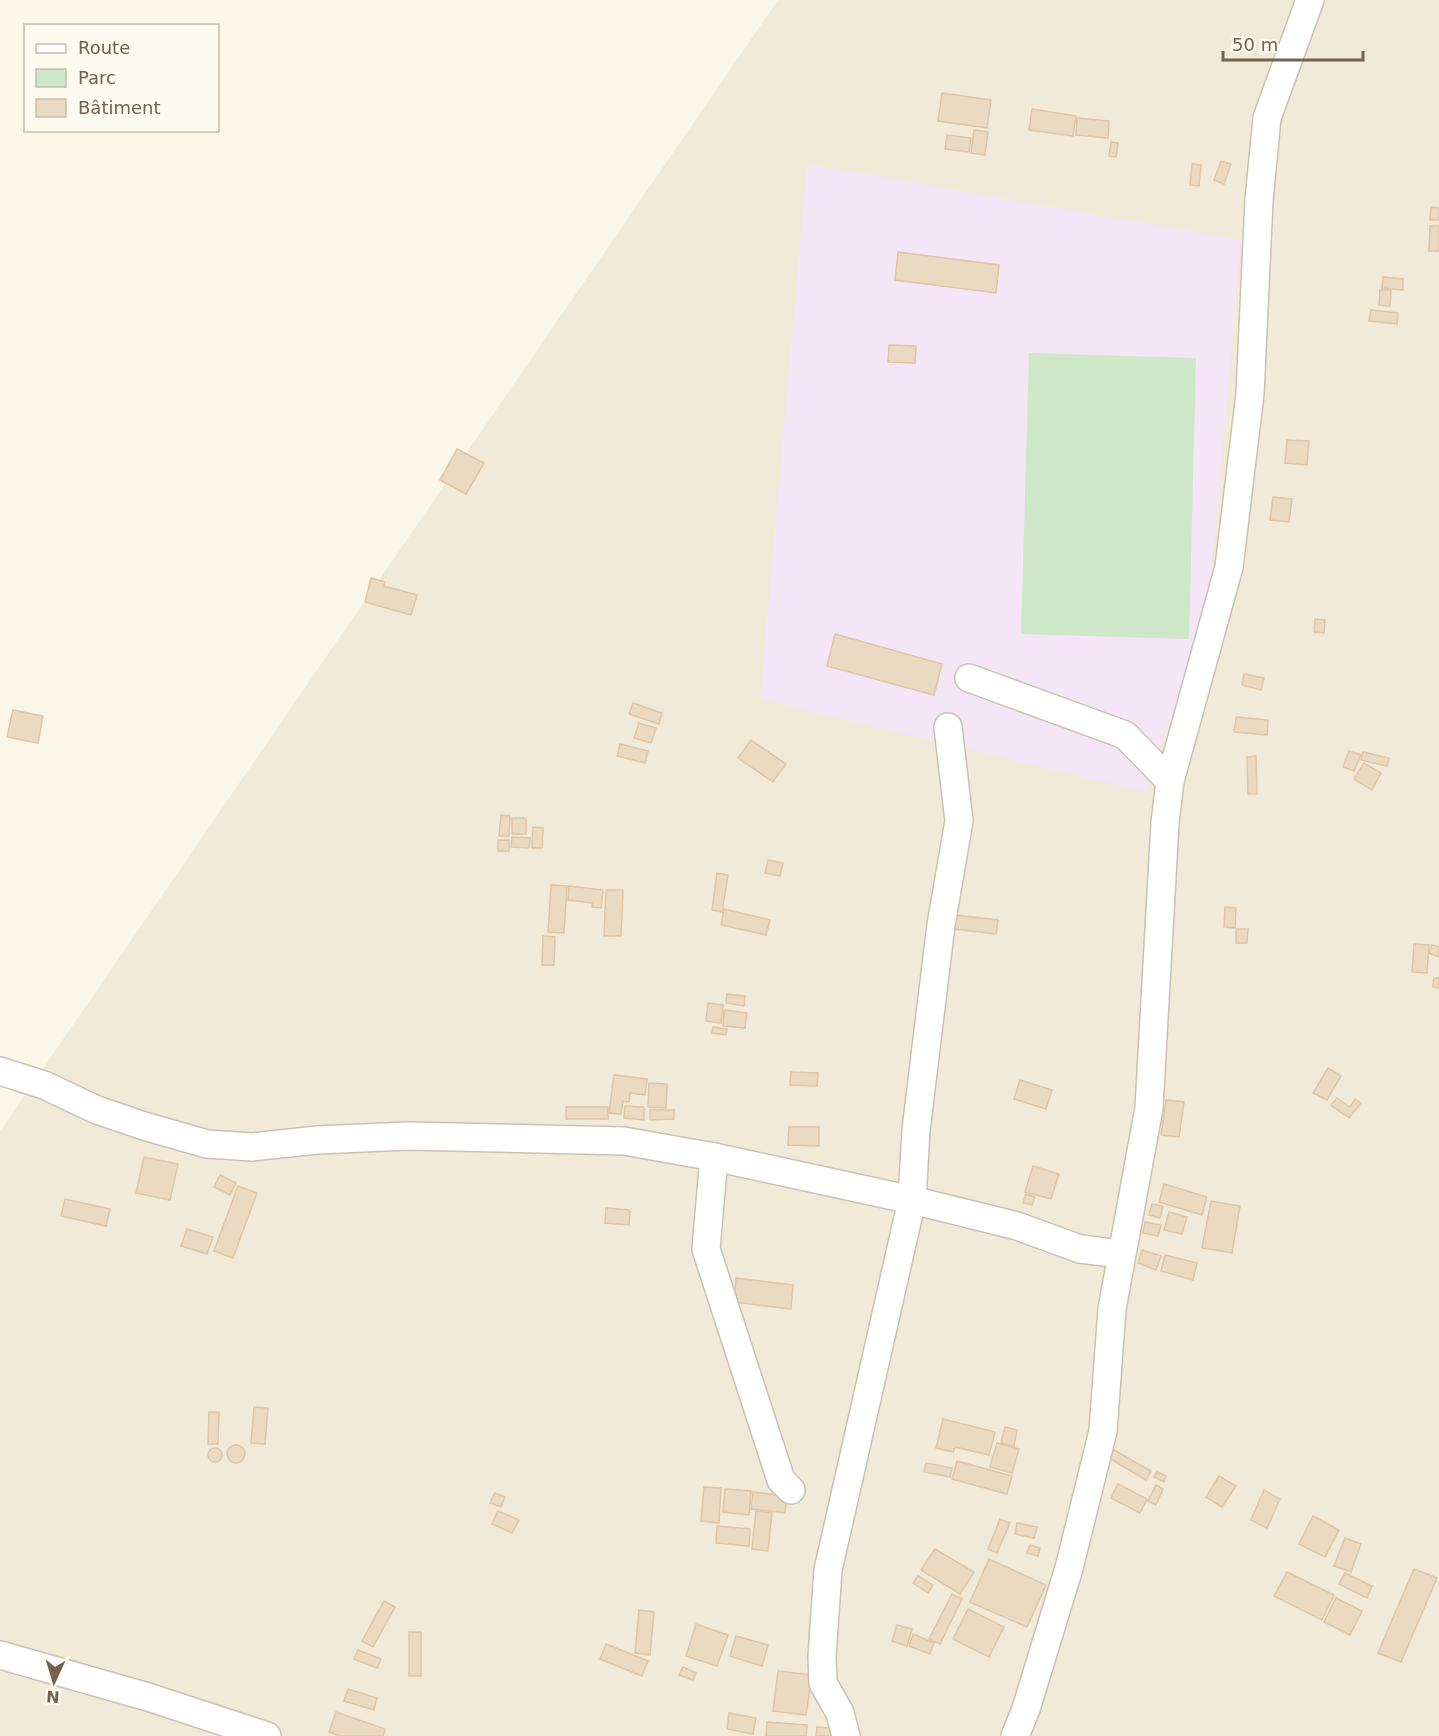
<svg xmlns="http://www.w3.org/2000/svg" width="1439" height="1736" font-family="'DejaVu Sans',sans-serif">
<style>
.residential{fill:#f1ead8}
.education{fill:#f4e6f7}
.green{fill:#cfe7c9}
.building{fill:#ebdac2;stroke:#dec5a6;stroke-width:1.5}
.lines{fill:none;stroke-linecap:round;stroke-linejoin:round}
.minor-casing{stroke:#ccc1b0;stroke-width:30}
.minor{stroke:#fff;stroke-width:27}
</style>
<rect width="100%" height="100%" fill="#faf7e9"/>
<!-- residential -->
<path class="residential" d="M 778,0 L 1439,0 L 1439,1736 L 0,1736 L 0,1131 Z"/>
<!-- education -->
<path class="education" d="M 807,164 L 1241,240 L 1213,558 L 1196,644 L 1146,792 L 760,699 Z"/>
<!-- green -->
<path class="green" d="M 1029,353 L 1196,358 L 1189,639 L 1021,634 Z"/>
<!-- building -->
<g class="building">
<path d="M 942,93 L 991,100 L 987,128 L 938,121 Z"/>
<path d="M 1032,109 L 1076,116 L 1073,136 L 1029,130 Z"/>
<path d="M 1077,118 L 1109,121 L 1108,138 L 1076,135 Z"/>
<path d="M 974,130 L 988,132 L 985,155 L 971,153 Z"/>
<path d="M 947,135 L 971,138 L 969,152 L 945,149 Z"/>
<path d="M 1111,142 L 1118,143 L 1116,157 L 1109,156 Z"/>
<path d="M 1221,161 L 1231,164 L 1224,184 L 1214,180 Z"/>
<path d="M 1192,164 L 1201,165 L 1199,186 L 1190,185 Z"/>
<path d="M 1431,207 L 1439,208 L 1439,220 L 1430,220 Z"/>
<path d="M 1430,226 L 1439,226 L 1439,251 L 1429,251 Z"/>
<path d="M 898,252 L 999,265 L 996,293 L 895,280 Z"/>
<path d="M 1383,277 L 1403,279 L 1403,290 L 1382,288 Z"/>
<path d="M 1380,290 L 1391,290 L 1390,306 L 1379,305 Z"/>
<path d="M 1371,310 L 1398,313 L 1397,324 L 1369,321 Z"/>
<path d="M 889,345 L 916,346 L 915,363 L 888,362 Z"/>
<path d="M 1287,440 L 1309,441 L 1307,465 L 1285,463 Z"/>
<path d="M 457,449 L 484,463 L 466,494 L 440,480 Z"/>
<path d="M 1273,497 L 1292,499 L 1289,522 L 1270,520 Z"/>
<path d="M 371,578 L 385,582 L 384,586 L 417,595 L 411,615 L 365,602 Z"/>
<path d="M 1315,619 L 1325,620 L 1324,633 L 1314,632 Z"/>
<path d="M 835,634 L 942,664 L 934,695 L 827,666 Z"/>
<path d="M 1244,674 L 1264,678 L 1261,690 L 1242,685 Z"/>
<path d="M 633,703 L 662,713 L 659,724 L 629,714 Z"/>
<path d="M 13,710 L 43,716 L 38,743 L 7,737 Z"/>
<path d="M 1236,717 L 1268,720 L 1267,735 L 1234,732 Z"/>
<path d="M 639,723 L 656,728 L 651,743 L 634,738 Z"/>
<path d="M 751,740 L 786,764 L 773,782 L 738,758 Z"/>
<path d="M 620,744 L 648,751 L 645,763 L 617,756 Z"/>
<path d="M 1349,751 L 1361,755 L 1354,771 L 1343,767 Z"/>
<path d="M 1363,752 L 1389,758 L 1387,766 L 1361,760 Z"/>
<path d="M 1256,756 L 1257,794 L 1248,794 L 1247,757 Z"/>
<path d="M 1364,763 L 1381,773 L 1372,790 L 1354,779 Z"/>
<path d="M 501,815 L 510,816 L 509,836 L 499,836 Z"/>
<rect x="512" y="818" width="14" height="16"/>
<path d="M 533,827 L 543,828 L 542,848 L 532,848 Z"/>
<path d="M 512,837 L 530,838 L 529,848 L 511,847 Z"/>
<rect x="498" y="840" width="11" height="11"/>
<path d="M 768,860 L 783,863 L 780,876 L 765,873 Z"/>
<path d="M 717,873 L 728,875 L 722,912 L 712,910 Z"/>
<path d="M 551,885 L 567,886 L 564,933 L 548,932 Z"/>
<path d="M 569,886 L 603,890 L 601,908 L 592,907 L 592,903 L 568,900 Z"/>
<path d="M 606,890 L 623,890 L 621,936 L 604,936 Z"/>
<path d="M 1225,907 L 1236,908 L 1235,928 L 1224,927 Z"/>
<path d="M 724,909 L 770,920 L 766,935 L 721,925 Z"/>
<path d="M 956,915 L 998,920 L 996,934 L 954,929 Z"/>
<path d="M 1236,929 L 1248,929 L 1247,943 L 1236,943 Z"/>
<path d="M 543,936 L 555,937 L 554,965 L 542,965 Z"/>
<path d="M 1414,944 L 1429,945 L 1427,973 L 1412,972 Z"/>
<path d="M 1432,945 L 1439,947 L 1439,957 L 1429,953 Z"/>
<path d="M 1434,978 L 1439,978 L 1439,988 L 1433,987 Z"/>
<path d="M 727,994 L 745,996 L 744,1006 L 726,1003 Z"/>
<path d="M 708,1003 L 723,1005 L 721,1023 L 706,1021 Z"/>
<path d="M 724,1010 L 747,1013 L 745,1028 L 723,1026 Z"/>
<path d="M 713,1027 L 727,1029 L 726,1035 L 712,1033 Z"/>
<path d="M 1328,1068 L 1341,1076 L 1327,1100 L 1313,1093 Z"/>
<path d="M 791,1072 L 818,1073 L 817,1086 L 790,1085 Z"/>
<path d="M 614,1075 L 647,1079 L 645,1095 L 630,1093 L 629,1102 L 623,1101 L 621,1114 L 609,1113 Z"/>
<path d="M 1020,1080 L 1052,1090 L 1046,1109 L 1014,1099 Z"/>
<path d="M 649,1083 L 667,1084 L 666,1108 L 648,1107 Z"/>
<path d="M 1337,1098 L 1350,1107 L 1355,1099 L 1361,1103 L 1349,1118 L 1331,1105 Z"/>
<path d="M 1166,1100 L 1184,1102 L 1179,1137 L 1161,1135 Z"/>
<path d="M 625,1106 L 644,1107 L 644,1120 L 624,1118 Z"/>
<rect x="566" y="1107" width="42" height="12"/>
<path d="M 650,1110 L 674,1110 L 674,1119 L 650,1120 Z"/>
<path d="M 789,1127 L 819,1127 L 819,1146 L 788,1145 Z"/>
<path d="M 144,1157 L 178,1164 L 170,1200 L 136,1193 Z"/>
<path d="M 1033,1166 L 1059,1174 L 1051,1199 L 1025,1192 Z"/>
<path d="M 220,1175 L 236,1183 L 230,1195 L 214,1187 Z"/>
<path d="M 1164,1184 L 1207,1197 L 1202,1215 L 1159,1202 Z"/>
<path d="M 238,1186 L 257,1193 L 233,1258 L 214,1251 Z"/>
<path d="M 1026,1194 L 1035,1197 L 1032,1205 L 1023,1203 Z"/>
<path d="M 65,1199 L 110,1209 L 106,1226 L 61,1216 Z"/>
<path d="M 1211,1201 L 1240,1206 L 1232,1253 L 1202,1248 Z"/>
<path d="M 1152,1204 L 1163,1206 L 1160,1218 L 1149,1215 Z"/>
<path d="M 606,1208 L 630,1210 L 629,1225 L 605,1223 Z"/>
<path d="M 1169,1212 L 1187,1217 L 1182,1234 L 1164,1230 Z"/>
<path d="M 1145,1222 L 1161,1225 L 1158,1236 L 1143,1233 Z"/>
<path d="M 187,1229 L 213,1237 L 207,1254 L 181,1246 Z"/>
<path d="M 1142,1250 L 1161,1256 L 1156,1270 L 1138,1263 Z"/>
<path d="M 1165,1255 L 1197,1263 L 1193,1280 L 1161,1271 Z"/>
<path d="M 736,1278 L 793,1285 L 791,1309 L 734,1302 Z"/>
<path d="M 254,1407 L 268,1408 L 265,1444 L 251,1443 Z"/>
<path d="M 209,1412 L 219,1412 L 218,1444 L 208,1444 Z"/>
<path d="M 943,1419 L 995,1432 L 989,1455 L 955,1447 L 953,1452 L 936,1448 Z"/>
<path d="M 1005,1427 L 1017,1430 L 1014,1446 L 1001,1443 Z"/>
<path d="M 997,1443 L 1019,1449 L 1012,1473 L 990,1467 Z"/>
<circle cx="236" cy="1454" r="9"/>
<circle cx="215" cy="1455" r="7"/>
<path d="M 1114,1450 L 1151,1471 L 1146,1480 L 1109,1458 Z"/>
<path d="M 957,1461 L 1012,1476 L 1007,1494 L 952,1479 Z"/>
<path d="M 926,1463 L 952,1468 L 950,1477 L 924,1472 Z"/>
<path d="M 1157,1472 L 1166,1476 L 1164,1482 L 1154,1477 Z"/>
<path d="M 1219,1476 L 1236,1486 L 1222,1507 L 1206,1497 Z"/>
<path d="M 1118,1484 L 1147,1499 L 1140,1513 L 1111,1498 Z"/>
<path d="M 1156,1485 L 1163,1489 L 1156,1505 L 1148,1501 Z"/>
<path d="M 704,1487 L 721,1488 L 719,1523 L 701,1521 Z"/>
<path d="M 725,1489 L 751,1491 L 749,1515 L 723,1512 Z"/>
<path d="M 1264,1490 L 1280,1499 L 1267,1528 L 1251,1520 Z"/>
<path d="M 753,1492 L 787,1496 L 785,1513 L 751,1509 Z"/>
<path d="M 495,1493 L 505,1497 L 501,1507 L 490,1503 Z"/>
<path d="M 498,1511 L 519,1520 L 512,1533 L 492,1524 Z"/>
<path d="M 756,1511 L 772,1513 L 768,1551 L 752,1549 Z"/>
<path d="M 1313,1516 L 1339,1530 L 1325,1557 L 1299,1544 Z"/>
<path d="M 1000,1519 L 1010,1523 L 997,1553 L 988,1549 Z"/>
<path d="M 1017,1523 L 1037,1527 L 1034,1538 L 1015,1534 Z"/>
<path d="M 717,1526 L 750,1529 L 749,1546 L 716,1543 Z"/>
<path d="M 1345,1538 L 1361,1544 L 1351,1572 L 1334,1566 Z"/>
<path d="M 1030,1545 L 1040,1548 L 1038,1556 L 1027,1553 Z"/>
<path d="M 935,1549 L 974,1572 L 960,1594 L 921,1570 Z"/>
<path d="M 989,1559 L 1046,1585 L 1027,1627 L 970,1602 Z"/>
<path d="M 1414,1569 L 1437,1578 L 1401,1662 L 1378,1653 Z"/>
<path d="M 1287,1572 L 1334,1595 L 1322,1620 L 1274,1596 Z"/>
<path d="M 1345,1573 L 1372,1586 L 1367,1598 L 1339,1584 Z"/>
<path d="M 918,1576 L 933,1585 L 928,1593 L 913,1583 Z"/>
<path d="M 952,1594 L 962,1599 L 940,1644 L 929,1639 Z"/>
<path d="M 1336,1598 L 1362,1611 L 1350,1635 L 1324,1622 Z"/>
<path d="M 384,1601 L 395,1607 L 373,1647 L 362,1641 Z"/>
<path d="M 968,1609 L 1004,1627 L 989,1657 L 953,1639 Z"/>
<path d="M 639,1610 L 654,1612 L 650,1655 L 635,1653 Z"/>
<path d="M 696,1624 L 728,1635 L 717,1666 L 686,1656 Z"/>
<path d="M 897,1625 L 912,1629 L 907,1646 L 892,1641 Z"/>
<rect x="409" y="1632" width="12" height="44"/>
<path d="M 913,1634 L 934,1643 L 930,1654 L 909,1646 Z"/>
<path d="M 736,1636 L 768,1645 L 762,1666 L 730,1656 Z"/>
<path d="M 606,1644 L 648,1661 L 642,1676 L 600,1659 Z"/>
<path d="M 358,1650 L 381,1659 L 377,1668 L 354,1659 Z"/>
<path d="M 683,1667 L 696,1673 L 693,1680 L 679,1675 Z"/>
<path d="M 778,1671 L 812,1675 L 806,1715 L 773,1711 Z"/>
<path d="M 348,1689 L 377,1698 L 374,1710 L 344,1701 Z"/>
<path d="M 336,1712 L 385,1729 L 383,1736 L 340,1736 L 329,1732 Z"/>
<path d="M 729,1713 L 756,1718 L 753,1734 L 727,1729 Z"/>
<path d="M 767,1722 L 807,1725 L 806,1736 L 766,1736 Z"/>
<path d="M 817,1727 L 842,1729 L 841,1736 L 816,1736 Z"/>
</g>
<g class="lines">
<!-- minor casing -->
<g class="minor-casing">
<g id="minor">
<path d="M 969,678 L 1125,735 L 1170,781"/>
<path d="M 0,1071 L 44,1085 L 97,1110 L 144,1126 L 207,1144 L 252,1147 L 317,1140 L 408,1136 L 624,1141 L 714,1157 L 912,1200 L 1017,1226 L 1080,1249 L 1121,1254"/>
<path d="M 714,1157 L 706,1249 L 781,1480 L 791,1490"/>
<path d="M 0,1655 L 148,1697 L 267,1736"/>
<path d="M 846,1736 L 840,1713 L 823,1683 L 822,1656 L 828,1570 L 912,1200 L 916,1130 L 941,925 L 959,821 L 948,727"/>
<path d="M 1015,1736 L 1026,1709 L 1069,1568 L 1103,1431 L 1112,1309 L 1149,1108 L 1165,823 L 1170,781 L 1229,567 L 1250,394 L 1259,200 L 1267,118 L 1310,0"/>
</g>
</g>
<!-- minor -->
<use href="#minor" class="minor"/>
</g>
<!-- legend -->
<rect x="24" y="24" width="195" height="108" fill="#fdfaef" stroke="#c5bdaf" stroke-width="1.5"/>
<rect x="36" y="44" width="30" height="9" fill="#ffffff" stroke="#c5bdaf" stroke-width="1.5"/>
<text x="78" y="54" font-size="18" fill="#72624f">Route</text>
<rect x="36" y="69" width="30" height="18" fill="#cfe7c9" stroke="#c5bdaf" stroke-width="1.5"/>
<text x="78" y="84" font-size="18" fill="#72624f">Parc</text>
<rect x="36" y="99" width="30" height="18" fill="#ebdac2" stroke="#c5bdaf" stroke-width="1.5"/>
<text x="78" y="114" font-size="18" fill="#72624f">Bâtiment</text>
<!-- north arrow -->
<g transform="translate(54 1682) rotate(184)" stroke="#fdfaef" stroke-width="4.5" paint-order="stroke">
<path d="M0-4.5L10 22L0 15L-10 22Z" fill="#72624f"/>
<text y="-9" font-size="16" font-weight="bold" text-anchor="middle" fill="#72624f">N</text>
</g>
<!-- scale -->
<path d="M1223 51v9h140v-9" fill="none" stroke="#72624f" stroke-width="3"/>
<text x="1232" y="51" font-size="18" fill="#72624f" stroke="#fdfaef" stroke-width="4.5" paint-order="stroke">50 m</text>
</svg>
